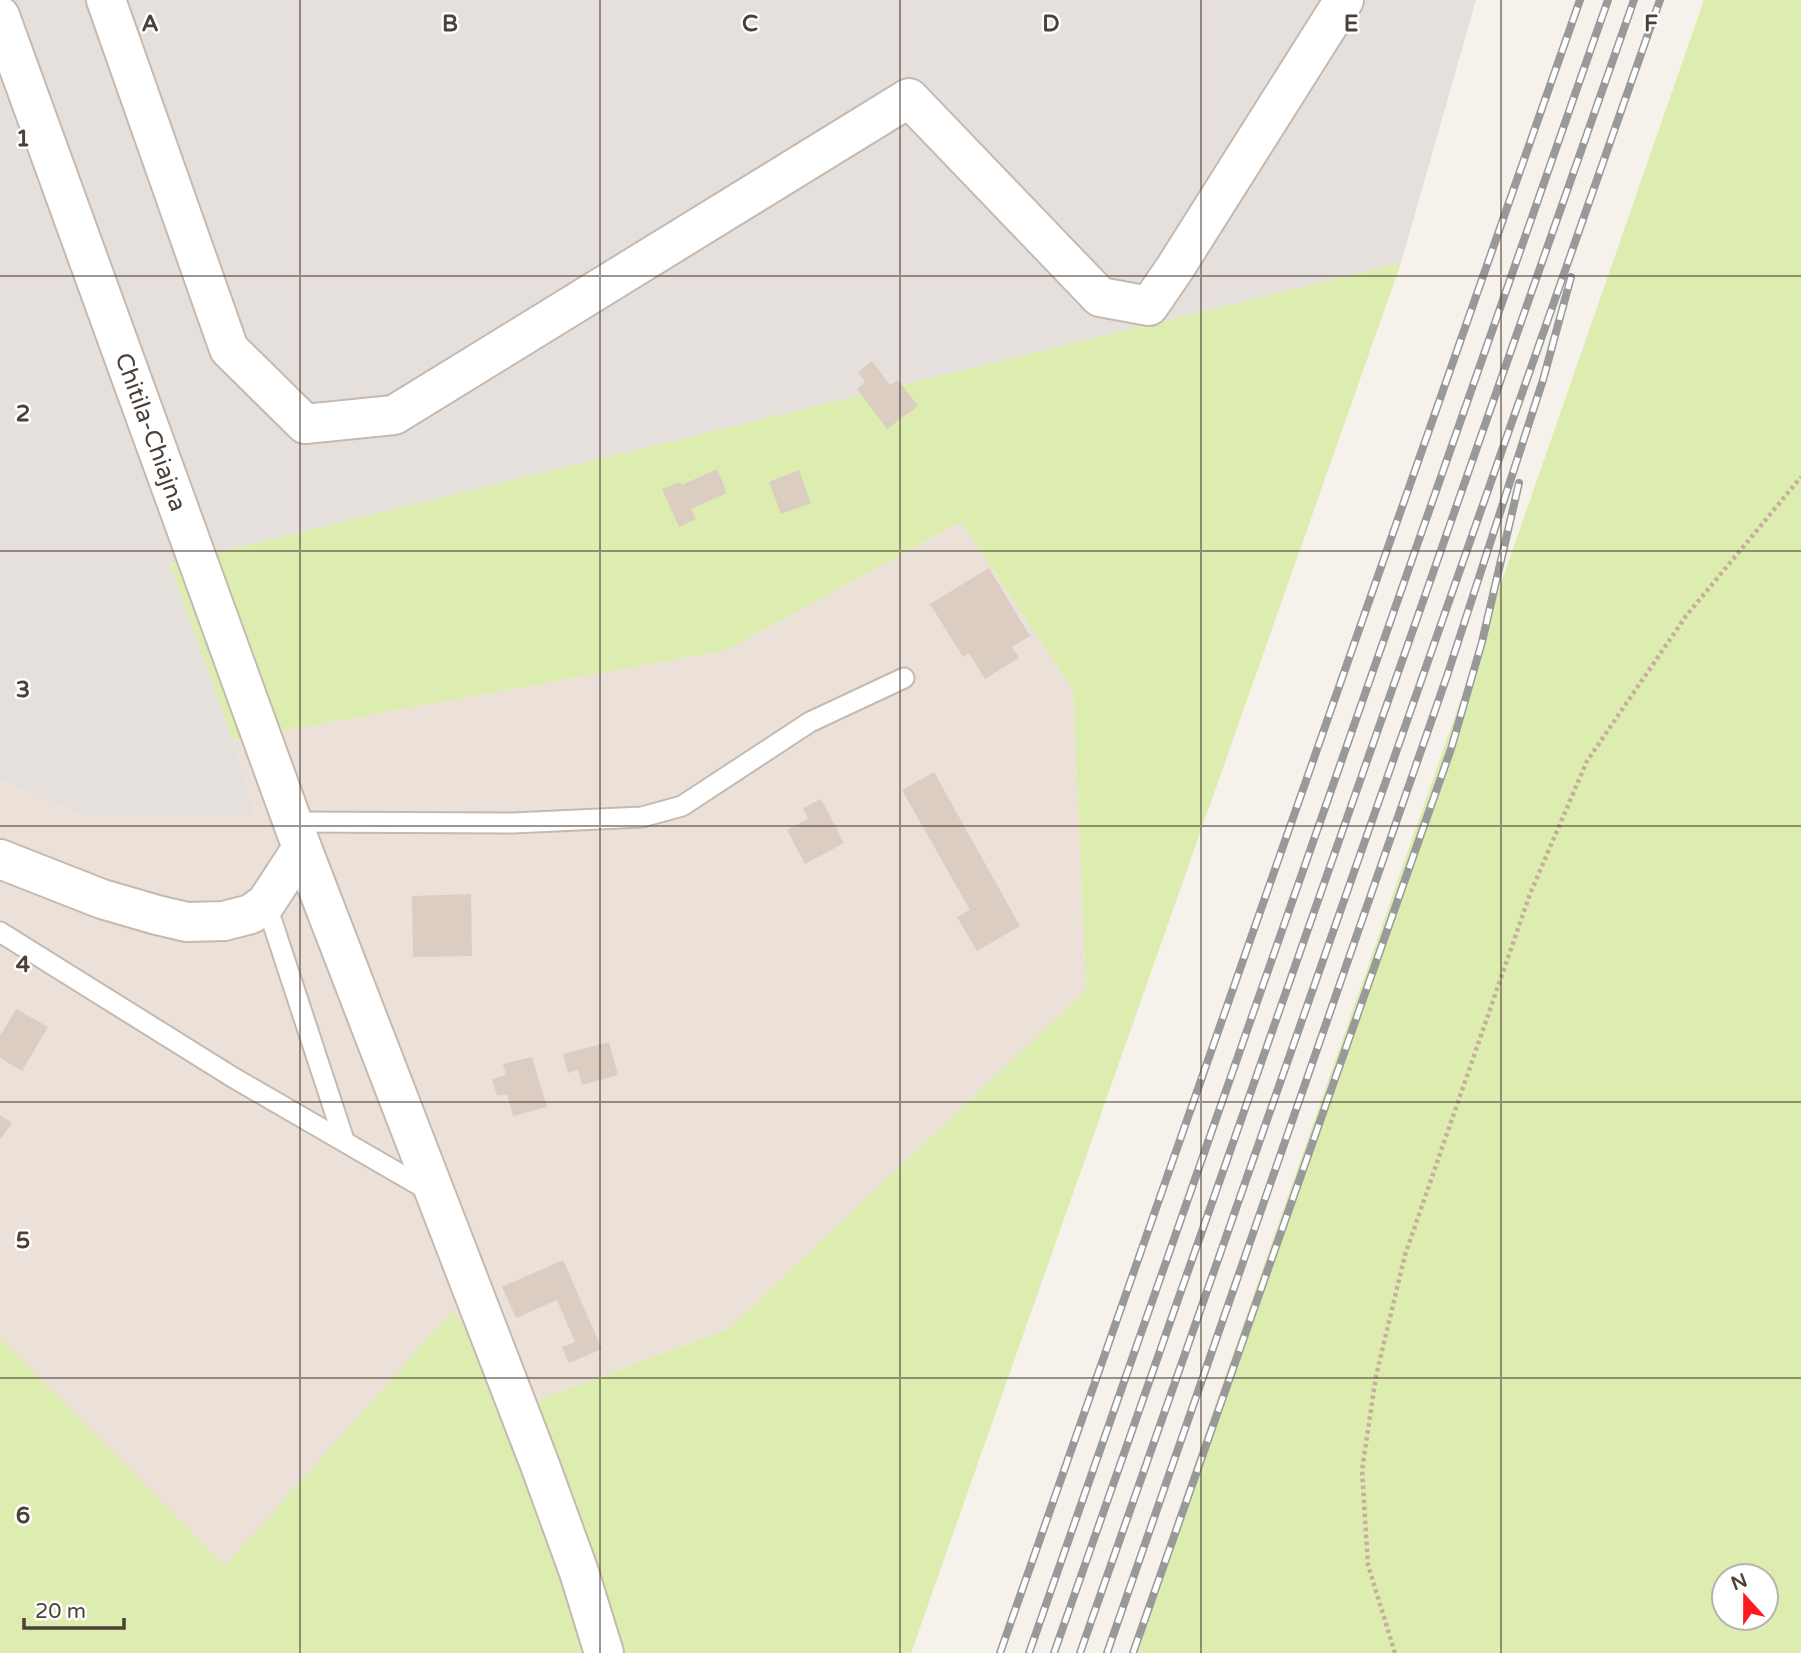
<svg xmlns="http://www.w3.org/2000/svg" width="1801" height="1653" font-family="'Varela Round',sans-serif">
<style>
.residential{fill:#ebe1d8}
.industrial{fill:#e6e0dc}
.green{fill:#ddedb0;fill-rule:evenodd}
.building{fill:#dccdc2}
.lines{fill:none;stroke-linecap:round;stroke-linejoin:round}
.lane-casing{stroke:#c6b9af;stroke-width:23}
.street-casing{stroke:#c6b9af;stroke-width:42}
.path{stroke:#c6af9c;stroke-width:4.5;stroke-dasharray:3.5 3.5;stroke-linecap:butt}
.lane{stroke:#fff;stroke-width:19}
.street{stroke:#fff;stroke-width:38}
.rail-casing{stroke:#999;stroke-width:8}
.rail{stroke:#fff;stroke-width:5;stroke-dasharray:16;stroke-linecap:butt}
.grid{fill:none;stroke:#4c4037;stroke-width:2;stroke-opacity:0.55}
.labels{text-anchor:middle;stroke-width:5;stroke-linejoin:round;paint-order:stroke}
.street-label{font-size:24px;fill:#4c4037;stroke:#fff}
.grid-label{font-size:23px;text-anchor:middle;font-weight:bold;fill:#4c4037;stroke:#fff;stroke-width:5;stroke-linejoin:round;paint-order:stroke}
</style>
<rect width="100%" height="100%" fill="#f6f1eb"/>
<!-- residential -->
<path class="residential" d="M 961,522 L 1073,690 L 1086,990 L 728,1329 L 533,1402 L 451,1312 L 225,1567 L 0,1337 L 0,780 L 82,816 L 255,816 L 233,740 L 727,650 Z"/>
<!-- industrial -->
<path class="industrial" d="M 0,0 L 1476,0 L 1401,263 L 170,564 L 233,740 L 255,816 L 82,816 L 0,780 Z"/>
<!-- green -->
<g class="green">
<path d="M 1704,0 L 1801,0 L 1801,1653 L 1129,1653 ZM 1766,1576 L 1766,1618 L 1724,1618 L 1724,1576 Z"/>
<path d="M 1401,263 L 911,1653 L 0,1653 L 0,1337 L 225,1566 L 452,1311 L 533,1402 L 728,1329 L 1086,990 L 1073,690 L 961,522 L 727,650 L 233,740 L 170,564 Z"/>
</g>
<!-- building -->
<g class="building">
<path d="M 872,361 L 890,385 L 898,380 L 918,406 L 887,429 L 857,389 L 865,382 L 858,372 Z"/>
<path d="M 717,469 L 727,493 L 691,509 L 696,519 L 679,527 L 662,489 L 680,482 L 682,485 Z"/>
<path d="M 799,470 L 811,503 L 781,514 L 769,482 Z"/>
<path d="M 989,568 L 1030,636 L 1012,647 L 1019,658 L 985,679 L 969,653 L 963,657 L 930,604 Z"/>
<path d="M 934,772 L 1020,926 L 977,951 L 957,917 L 970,910 L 902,790 Z"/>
<path d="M 821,799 L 844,843 L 805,864 L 787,830 L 808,819 L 803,808 Z"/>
<path d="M 471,894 L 472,956 L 413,957 L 412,896 Z"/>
<path d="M 16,1009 L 48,1027 L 22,1071 L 0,1058 L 0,1036 Z"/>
<path d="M 609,1042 L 618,1075 L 582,1085 L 578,1070 L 568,1073 L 563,1054 Z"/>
<path d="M 532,1057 L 547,1107 L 513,1116 L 507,1094 L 497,1096 L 492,1079 L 506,1075 L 503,1064 Z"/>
<path d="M 0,1115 L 12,1123 L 0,1140 Z"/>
<path d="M 563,1260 L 602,1349 L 569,1363 L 562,1347 L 575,1342 L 557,1300 L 516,1318 L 502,1287 Z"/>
</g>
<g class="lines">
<!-- lane casing -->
<g class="lane-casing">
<g id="lane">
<path d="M 293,822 L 513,823 L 642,817 L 682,806 L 810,722 L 904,678"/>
<path d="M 266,903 L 344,1140"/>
<path d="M 0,932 L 234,1078 L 431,1192"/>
</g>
</g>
<!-- street casing -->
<g class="street-casing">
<g id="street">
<path d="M 106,0 L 229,349 L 305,424 L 394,415 L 909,98 L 1100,297 L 1149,306 L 1175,268 L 1344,0"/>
<path d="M 0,16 L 302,848 L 540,1465 L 579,1572 L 604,1653"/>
<path d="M 0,859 L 102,899 L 157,915 L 187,922 L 224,921 L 251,914 L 266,903 L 302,848"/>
</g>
</g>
<!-- path -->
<path class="path" d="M 1395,1653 L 1368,1565 L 1362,1470 L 1376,1376 L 1405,1255 L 1530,894 L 1587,761 L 1686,616 L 1801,477"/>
<!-- lane -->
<use href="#lane" class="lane"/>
<!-- street -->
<use href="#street" class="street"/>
<!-- rail casing -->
<g class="rail-casing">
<g id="rail">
<path d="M 1000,1653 L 1580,0"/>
<path d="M 1029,1653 L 1608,0"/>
<path d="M 1054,1653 L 1634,0"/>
<path d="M 1080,1653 L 1660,0"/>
<path d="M 1107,1653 L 1447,676 L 1543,380 L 1571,277"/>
<path d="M 1133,1653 L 1451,749 L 1482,642 L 1519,483"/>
</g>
</g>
<!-- rail -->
<use href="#rail" class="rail"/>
</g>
<!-- grid -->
<path class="grid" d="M 300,0 L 300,1653M 600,0 L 600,1653M 900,0 L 900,1653M 1201,0 L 1201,1653M 1501,0 L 1501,1653M 0,276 L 1801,276M 0,551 L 1801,551M 0,826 L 1801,826M 0,1102 L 1801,1102M 0,1378 L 1801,1378"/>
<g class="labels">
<!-- street labels -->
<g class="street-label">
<text transform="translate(151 432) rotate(70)" y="8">Chitila-Chiajna</text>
</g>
</g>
<g class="grid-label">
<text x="150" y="31">A</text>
<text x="450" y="31">B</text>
<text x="750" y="31">C</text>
<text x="1051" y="31">D</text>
<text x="1351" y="31">E</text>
<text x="1651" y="31">F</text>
<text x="23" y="146">1</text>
<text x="23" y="421">2</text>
<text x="23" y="697">3</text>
<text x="23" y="972">4</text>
<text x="23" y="1248">5</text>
<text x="23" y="1523">6</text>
</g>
<!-- north arrow -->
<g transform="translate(1745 1597) rotate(339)"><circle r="33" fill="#ffffff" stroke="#b7b3af" stroke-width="2"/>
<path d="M0-5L12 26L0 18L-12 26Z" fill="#ff1920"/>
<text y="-10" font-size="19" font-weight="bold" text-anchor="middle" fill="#4c4037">N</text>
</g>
<!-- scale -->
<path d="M24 1618v10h100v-10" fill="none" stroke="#4c4037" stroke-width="3.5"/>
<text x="35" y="1618" font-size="21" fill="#4c4037" stroke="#ffffff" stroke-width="5" paint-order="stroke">20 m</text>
</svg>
